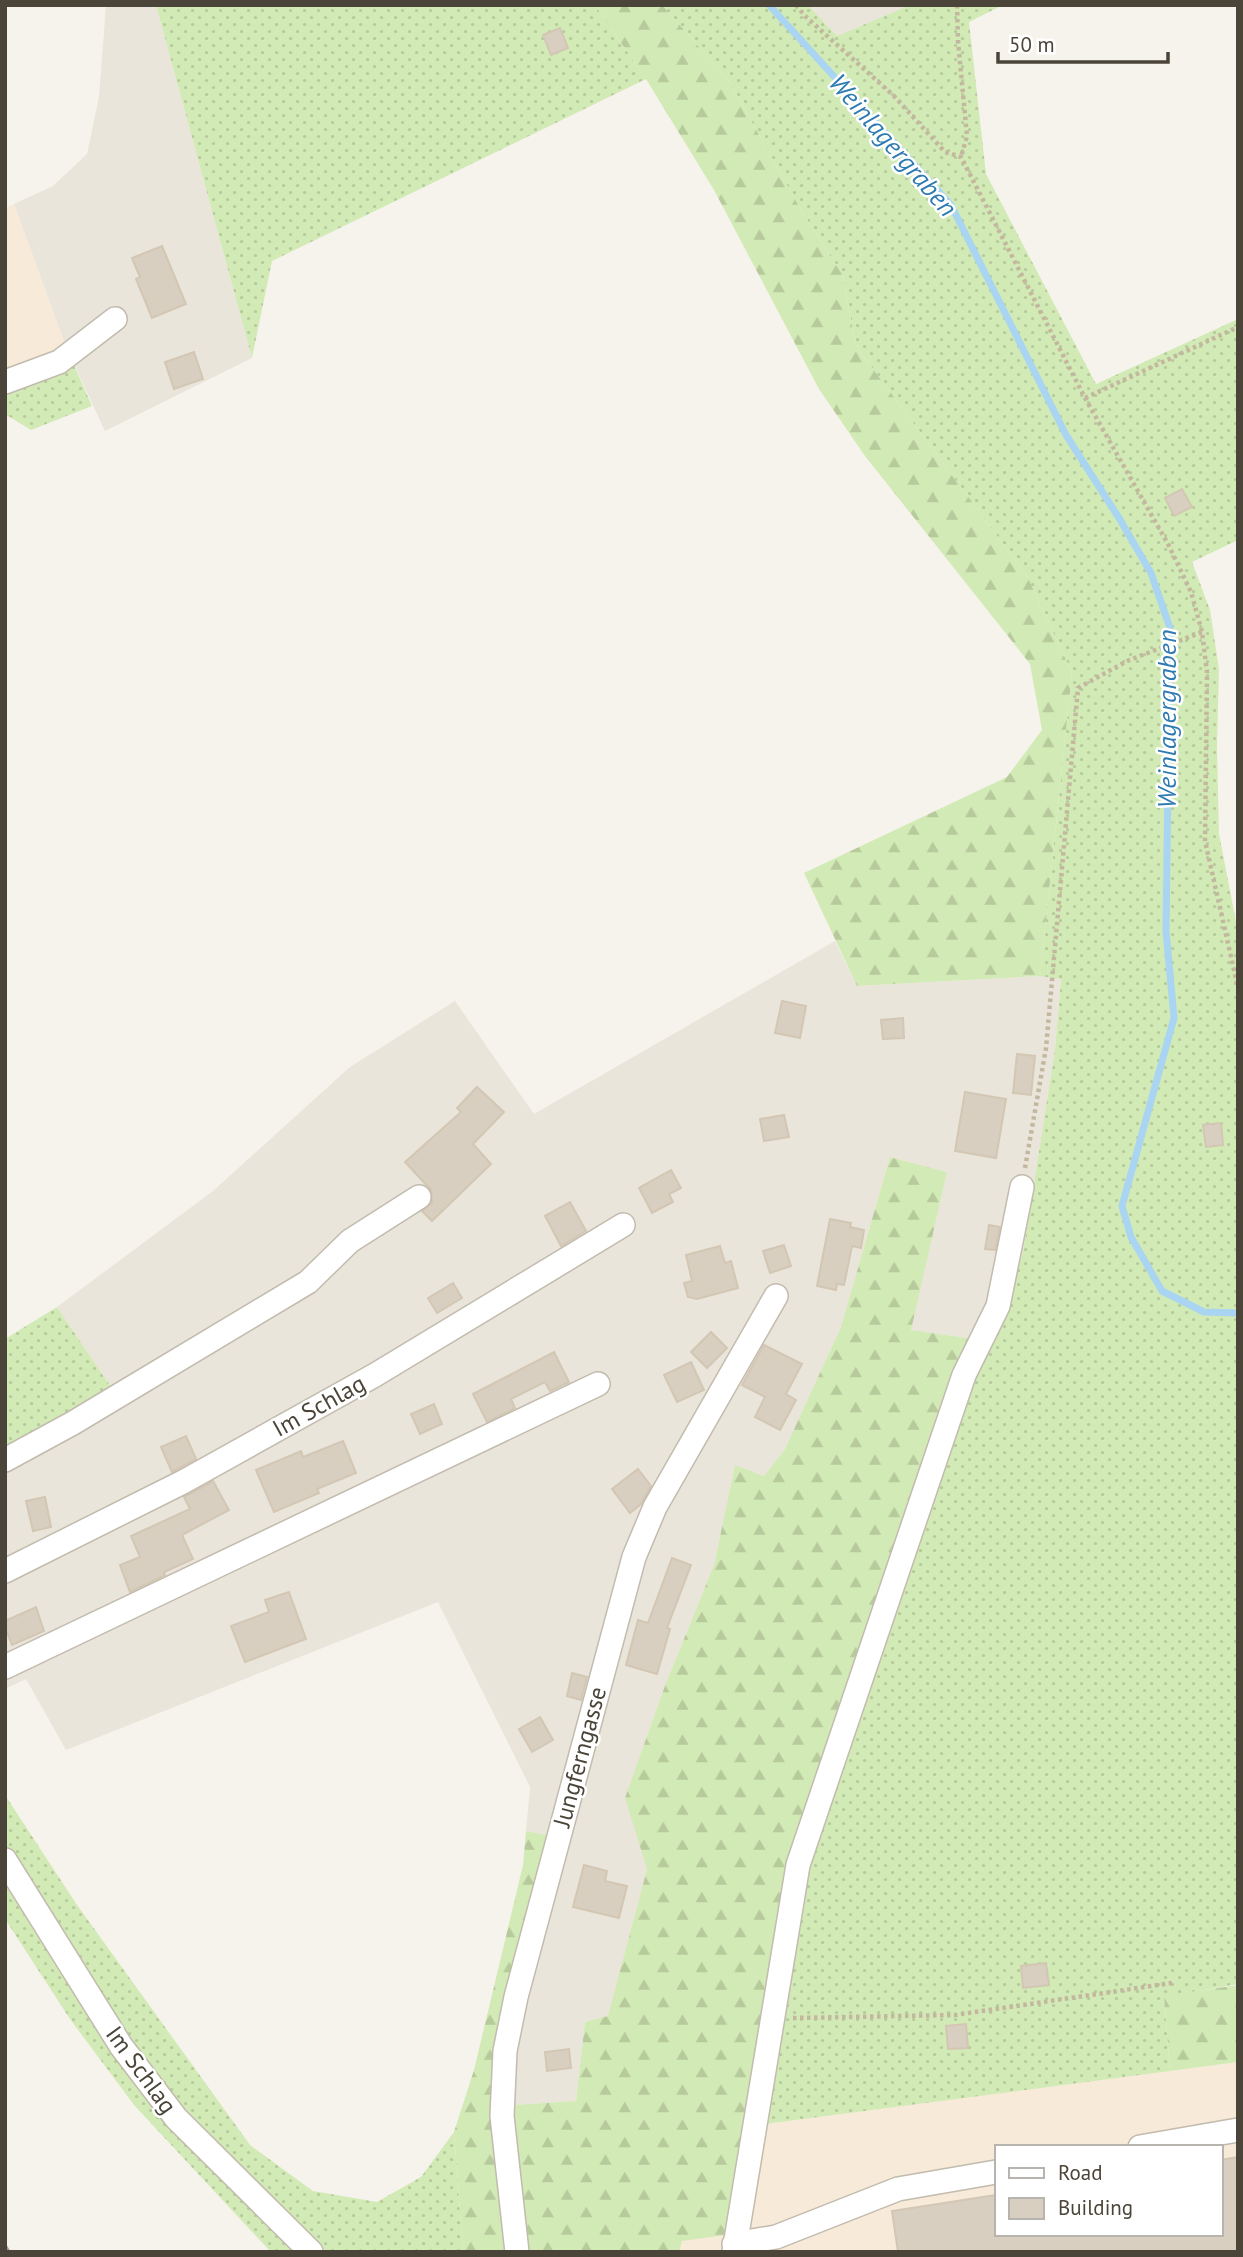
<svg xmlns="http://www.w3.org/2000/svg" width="1243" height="2257" font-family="'PT Sans',sans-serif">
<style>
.residential{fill:#eae5da}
.commercial{fill:#f7ead8;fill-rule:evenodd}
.grass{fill:url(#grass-dots)}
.forest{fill:url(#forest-firs)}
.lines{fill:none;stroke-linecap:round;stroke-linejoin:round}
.stream{stroke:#a9d4f2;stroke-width:7}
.building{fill:#d8cfc1;stroke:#d3c7b4;stroke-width:2}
.minor-casing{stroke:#c2bbae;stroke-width:26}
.path{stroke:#c4b79f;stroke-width:4.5;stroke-dasharray:3.5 3.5;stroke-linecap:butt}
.minor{stroke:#fff;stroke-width:23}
.rail{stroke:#9a9a9a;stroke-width:5;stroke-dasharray:9 9;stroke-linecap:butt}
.labels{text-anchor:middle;stroke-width:5;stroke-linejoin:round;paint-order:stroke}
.street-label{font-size:24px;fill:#4b4439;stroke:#fff}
.water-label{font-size:26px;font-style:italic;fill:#2e7ab2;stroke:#fff}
</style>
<defs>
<pattern id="grass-dots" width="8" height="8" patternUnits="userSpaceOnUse" patternTransform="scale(1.75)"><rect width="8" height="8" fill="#d2eab5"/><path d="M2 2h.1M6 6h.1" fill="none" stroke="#b6ca9c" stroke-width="1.8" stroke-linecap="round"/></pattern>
<pattern id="forest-firs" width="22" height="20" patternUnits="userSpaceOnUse" patternTransform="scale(1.75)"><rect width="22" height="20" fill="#d2eab5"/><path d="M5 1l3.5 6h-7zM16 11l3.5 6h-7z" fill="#b6ca9c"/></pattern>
</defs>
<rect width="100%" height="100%" fill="#f6f3ec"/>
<!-- residential -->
<g class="residential">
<path d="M 106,5 L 156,5 L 252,358 L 105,431 L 66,347 L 14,204 L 53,186 L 87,154 L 99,97 Z"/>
<path d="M 808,5 L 910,5 L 837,36 Z"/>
<path d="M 835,941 L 857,986 L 1040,976 L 1061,978 L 1055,1050 L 1024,1246 L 1010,1302 L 988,1341 L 910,1330 L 947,1172 L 890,1157 L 841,1327 L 785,1449 L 764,1476 L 735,1465 L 714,1565 L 666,1683 L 626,1797 L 647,1869 L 608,2017 L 585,2022 L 576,2101 L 497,2106 L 556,1837 L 526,1831 L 530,1787 L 438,1602 L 66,1750 L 26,1679 L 5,1689 L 5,1447 L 111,1387 L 57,1307 L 213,1191 L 350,1067 L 455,1001 L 534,1114 Z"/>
</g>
<!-- commercial -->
<g class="commercial">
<path d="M 14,204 L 66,347 L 9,376 L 5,371 L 5,208 Z"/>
<path d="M 1238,2062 L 1238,2252 L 679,2252 L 681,2241 L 765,2124 ZM 996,2147 L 1220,2147 L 1220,2234 L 996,2234 Z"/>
</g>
<!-- grass -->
<g class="grass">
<path d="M 156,5 L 595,5 L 646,79 L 272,261 L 252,358 Z"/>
<path d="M 662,5 L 808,5 L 837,36 L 910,5 L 1003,5 L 969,22 L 986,174 L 1096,384 L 1238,319 L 1238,540 L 1192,562 L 1210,610 L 1219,669 L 1217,746 L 1219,834 L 1238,932 L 1238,1984 L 1164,1997 L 1170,2071 L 765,2124 L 788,1970 L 809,1871 L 969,1378 L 1010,1302 L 1024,1246 L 1055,1050 L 1061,979 L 1040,976 L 1072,673 L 1027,576 L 856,346 L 843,276 L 801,210 L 729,81 Z"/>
<path d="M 66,347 L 92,406 L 31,430 L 5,414 L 5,371 L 8,376 Z"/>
<path d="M 57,1307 L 111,1387 L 5,1447 L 5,1339 Z"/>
<path d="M 5,1795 L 77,1905 L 250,2145 L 313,2191 L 377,2202 L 421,2177 L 454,2132 L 463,2252 L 271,2252 L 134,2105 L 70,2019 L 5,1919 Z"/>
</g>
<!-- forest -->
<g class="forest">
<path d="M 595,5 L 662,5 L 729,81 L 801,210 L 843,276 L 856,346 L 1027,576 L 1072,673 L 1040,976 L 857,986 L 804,873 L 1007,777 L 1042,730 L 1030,664 L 865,456 L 819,389 L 714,190 L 646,79 Z"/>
<path d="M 890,1157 L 947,1172 L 911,1330 L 988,1341 L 957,1421 L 809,1871 L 788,1970 L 747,2232 L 682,2241 L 679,2252 L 463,2252 L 454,2132 L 474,2070 L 523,1865 L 526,1831 L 556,1837 L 497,2106 L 576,2101 L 585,2022 L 608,2016 L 647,1869 L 625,1798 L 666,1683 L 714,1565 L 735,1465 L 764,1476 L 785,1449 L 841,1327 Z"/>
<path d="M 1238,1985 L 1238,2062 L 1170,2071 L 1164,1996 Z"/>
</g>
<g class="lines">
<!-- stream -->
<path class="stream" d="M 769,5 L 951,205 L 1066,435 L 1119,518 L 1151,573 L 1170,628 L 1166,931 L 1174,1018 L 1122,1206 L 1131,1237 L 1162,1291 L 1204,1312 L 1238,1313"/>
</g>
<!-- building -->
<g class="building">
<path d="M 560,28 L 568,48 L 551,55 L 543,35 Z"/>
<path d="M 162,246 L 186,304 L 152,318 L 136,279 L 140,277 L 132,258 Z"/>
<path d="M 194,352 L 203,379 L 174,389 L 165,362 Z"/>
<path d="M 1182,489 L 1192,507 L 1174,516 L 1165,498 Z"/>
<path d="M 782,1001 L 806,1006 L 800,1038 L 775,1033 Z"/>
<path d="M 903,1018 L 904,1038 L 883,1039 L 881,1020 Z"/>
<path d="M 1017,1054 L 1035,1056 L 1031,1095 L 1013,1093 Z"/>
<path d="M 477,1087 L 504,1112 L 473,1144 L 491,1164 L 432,1221 L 422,1211 L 432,1203 L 431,1190 L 405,1162 L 461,1112 L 457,1108 Z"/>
<path d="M 965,1092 L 1006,1099 L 996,1158 L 955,1151 Z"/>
<path d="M 784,1115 L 789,1137 L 764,1141 L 760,1119 Z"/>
<path d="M 1221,1123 L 1223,1145 L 1206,1147 L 1203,1125 Z"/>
<path d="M 671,1170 L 681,1188 L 669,1194 L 673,1202 L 652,1213 L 639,1188 Z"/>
<path d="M 570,1202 L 586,1231 L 561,1246 L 545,1216 Z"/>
<path d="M 830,1219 L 851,1223 L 850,1227 L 864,1230 L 861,1248 L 852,1246 L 844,1285 L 837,1284 L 836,1290 L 817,1286 Z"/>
<path d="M 989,1225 L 1000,1227 L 995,1250 L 985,1249 Z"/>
<path d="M 784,1245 L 791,1266 L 770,1273 L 763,1251 Z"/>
<path d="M 720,1246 L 725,1263 L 731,1261 L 738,1288 L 697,1299 L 688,1297 L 684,1283 L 692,1281 L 686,1255 Z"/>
<path d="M 453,1283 L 462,1298 L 437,1313 L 428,1298 Z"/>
<path d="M 711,1332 L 727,1348 L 707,1368 L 691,1352 Z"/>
<path d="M 764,1345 L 802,1364 L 786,1394 L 796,1400 L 780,1430 L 755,1417 L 765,1397 L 742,1385 Z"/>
<path d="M 554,1352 L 569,1382 L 550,1391 L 545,1382 L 511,1399 L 515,1408 L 487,1422 L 473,1394 Z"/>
<path d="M 691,1362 L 704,1390 L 677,1402 L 664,1375 Z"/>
<path d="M 434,1404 L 442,1424 L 420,1434 L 411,1414 Z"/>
<path d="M 186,1436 L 196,1459 L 172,1472 L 161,1447 Z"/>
<path d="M 343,1441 L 356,1473 L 317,1489 L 319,1493 L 274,1512 L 256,1470 L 301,1451 L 303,1457 Z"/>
<path d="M 638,1469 L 651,1486 L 641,1504 L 630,1513 L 612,1489 Z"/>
<path d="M 213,1481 L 229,1510 L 182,1535 L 193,1559 L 164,1572 L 165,1575 L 130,1592 L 120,1565 L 140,1557 L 131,1536 L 190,1509 L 184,1497 Z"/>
<path d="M 45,1497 L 51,1527 L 33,1531 L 26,1501 Z"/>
<path d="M 672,1558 L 691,1565 L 667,1628 L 670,1629 L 657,1674 L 626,1665 L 638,1620 L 648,1623 Z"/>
<path d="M 289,1592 L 306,1639 L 245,1662 L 231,1626 L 269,1612 L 265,1600 Z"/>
<path d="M 36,1607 L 44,1631 L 12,1645 L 5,1627 L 5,1621 Z"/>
<path d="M 572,1673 L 587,1677 L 581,1700 L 567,1696 Z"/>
<path d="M 540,1717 L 553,1740 L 532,1752 L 519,1729 Z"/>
<path d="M 584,1865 L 607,1871 L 605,1881 L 627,1886 L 619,1918 L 573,1907 Z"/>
<path d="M 1046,1963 L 1049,1985 L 1023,1988 L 1021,1966 Z"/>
<path d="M 966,2024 L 968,2048 L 948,2049 L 946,2026 Z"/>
<path d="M 569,2049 L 571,2068 L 547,2071 L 545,2052 Z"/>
<path d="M 1238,2157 L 1238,2252 L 898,2252 L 892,2211 L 996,2195 L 996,2234 L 1220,2234 L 1220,2160 Z"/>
</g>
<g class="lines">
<!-- minor casing -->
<g class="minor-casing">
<g id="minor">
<path d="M 5,382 L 59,362 L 115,319"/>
<path d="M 5,1460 L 73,1423 L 308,1282 L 350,1241 L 419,1197"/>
<path d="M 5,1571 L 183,1482 L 375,1375 L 623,1225"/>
<path d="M 5,1667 L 598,1384"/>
<path d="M 5,1860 L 121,2046 L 176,2118 L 311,2252"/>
<path d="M 1140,2147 L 1238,2130"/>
<path d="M 734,2244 L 776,2237 L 898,2189 L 996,2172"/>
<path d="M 517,2252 L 502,2116 L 505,2051 L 516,1997 L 634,1557 L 655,1507 L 776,1296"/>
<path d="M 734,2252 L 798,1865 L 964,1375 L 998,1306 L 1022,1187"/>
</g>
</g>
<!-- path -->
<g class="path">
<path d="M 796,5 L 805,16 L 894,96 L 945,152 L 961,157 L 1085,398 L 1168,544 L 1191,592 L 1202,632 L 1207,672 L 1205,841 L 1238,988"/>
<path d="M 957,5 L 958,41 L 967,136 L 961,157"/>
<path d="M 1085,398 L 1238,327"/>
<path d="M 1025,1168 L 1046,1048 L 1078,688 L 1127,661 L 1202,632"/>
<path d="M 793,2018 L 955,2015 L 1172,1983"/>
</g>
<!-- minor -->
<use href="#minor" class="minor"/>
<!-- rail -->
<path class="rail" d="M 5,2247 L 8,2252"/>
</g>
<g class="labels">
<!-- street labels -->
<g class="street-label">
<text transform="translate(319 1406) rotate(-29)" y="8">Im Schlag</text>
<text transform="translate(580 1757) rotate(-75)" y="8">Jungferngasse</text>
<text transform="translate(141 2070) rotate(54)" y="8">Im Schlag</text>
</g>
<!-- water labels -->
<g class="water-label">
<text transform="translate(893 145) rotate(49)" y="9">Weinlagergraben</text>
<text transform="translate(1167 719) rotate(-90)" y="9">Weinlagergraben</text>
</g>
</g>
<!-- border -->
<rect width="1243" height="2257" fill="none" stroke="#4b4439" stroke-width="14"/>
<!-- legend -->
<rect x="995" y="2145" width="228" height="91" fill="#ffffff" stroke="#b7b4b0" stroke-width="2"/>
<rect x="1009" y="2168" width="35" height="10" fill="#ffffff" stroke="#b7b4b0" stroke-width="2"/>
<text x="1058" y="2180" font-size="21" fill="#4b4439">Road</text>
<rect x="1009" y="2198" width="35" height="21" fill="#d8cfc1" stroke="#b7b4b0" stroke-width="2"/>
<text x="1058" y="2215" font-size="21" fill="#4b4439">Building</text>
<!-- scale -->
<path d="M998 52v10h170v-10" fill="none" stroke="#4b4439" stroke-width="3.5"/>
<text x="1009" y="52" font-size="21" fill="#4b4439" stroke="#ffffff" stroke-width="5" paint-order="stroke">50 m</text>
</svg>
